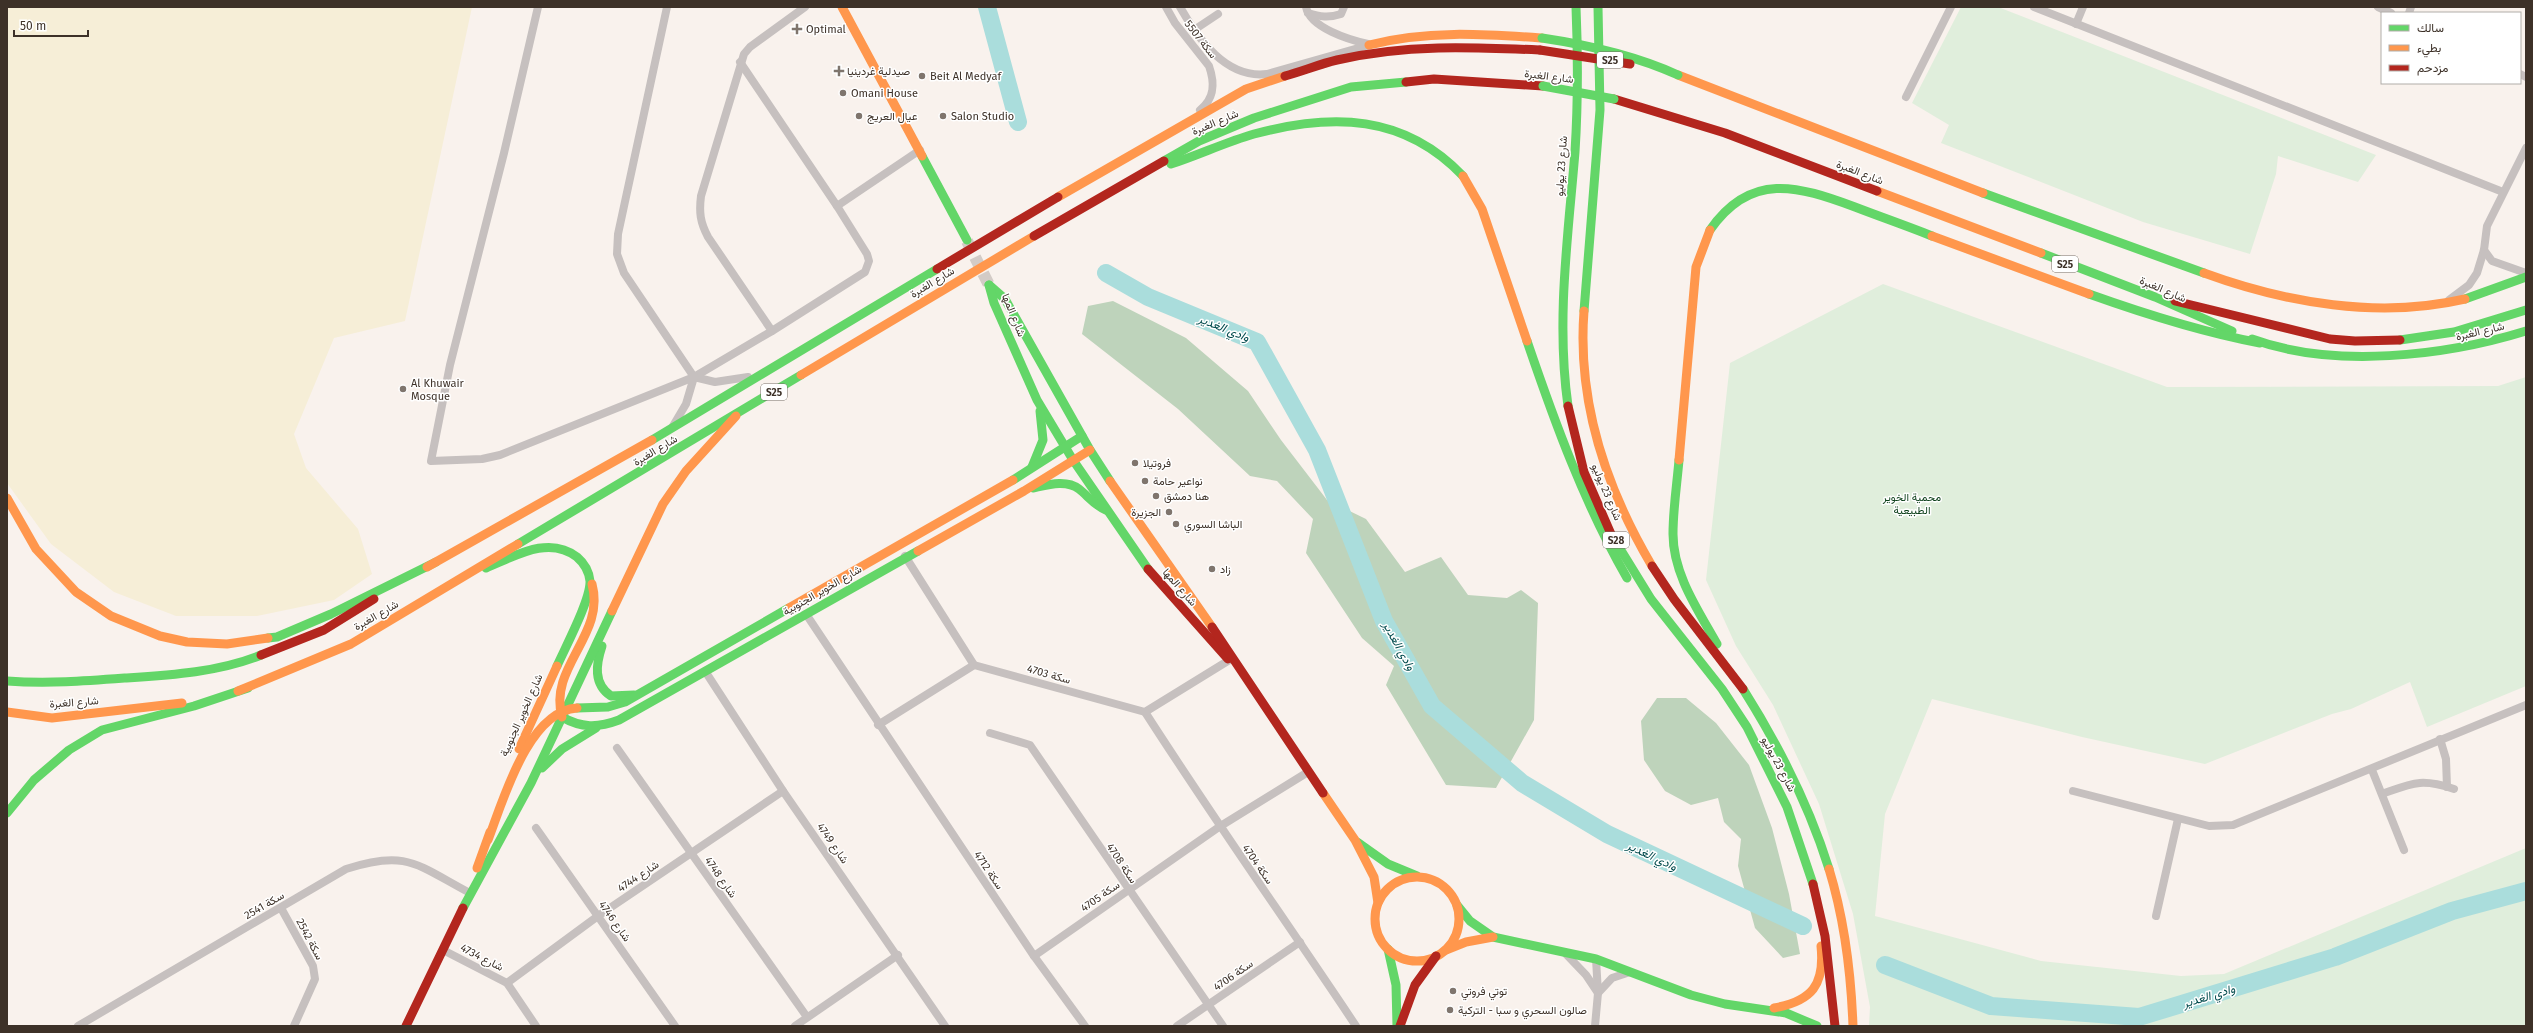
<svg xmlns="http://www.w3.org/2000/svg" width="2533" height="1033" font-family="'Fira Sans',Vazirmatn,sans-serif">
<style>
.green{fill:#e0eedc}
.forest{fill:#bed3bb}
.sand{fill:#f6eed7}
.lines{fill:none;stroke-linecap:round;stroke-linejoin:round}
.river{stroke:#aadddc;stroke-width:18}
.secondary-tunnel{stroke:#d3cbc6;stroke-width:12;stroke-dasharray:12 6;stroke-linecap:butt}
.street{stroke:#c6c0bf;stroke-width:8}
.fast{stroke:#63d668;stroke-width:9}
.slow{stroke:#ff974d;stroke-width:9}
.jam{stroke:#b3261e;stroke-width:9}
.fast-bridge{stroke:#63d668;stroke-width:9}
.jam-bridge{stroke:#b3261e;stroke-width:9}
.poi-dot{fill:#7f756d;stroke:#fff;stroke-width:1.5}
.labels{text-anchor:middle;stroke-width:3;stroke-linejoin:round;paint-order:stroke}
.shield{fill:#fff;stroke:#776f68;stroke-width:1}
.shield-label{font-size:10px;font-weight:bold;fill:#3d3128}
.poi-label{font-size:11px;fill:#3d3128;stroke:#fff;text-anchor:start}
.street-label{font-size:11px;fill:#3d3128;stroke:#fff}
.park-label{font-size:11px;fill:#0a3e18;stroke:#fff}
.water-label{font-size:12px;font-style:italic;fill:#014a4c;stroke:#fff}
</style>
<rect width="100%" height="100%" fill="#f9f2ed"/>
<!-- green -->
<g class="green">
<path d="M 1961,7 L 1998,7 L 2376,155 L 2358,182 L 2278,156 L 2276,174 L 2250,254 L 2143,222 L 1941,143 L 1949,125 L 1912,103 Z"/>
<path d="M 1883,284 L 2167,387 L 2498,386 L 2526,377 L 2526,686 L 2427,727 L 2410,682 L 2351,709 L 2332,714 L 2205,764 L 2082,737 L 1932,699 L 1885,814 L 1875,916 L 2041,961 L 2181,976 L 2224,974 L 2526,848 L 2526,1026 L 1869,1026 L 1870,1007 L 1853,914 L 1819,804 L 1773,705 L 1736,646 L 1706,580 L 1730,363 Z"/>
</g>
<!-- forest -->
<g class="forest">
<path d="M 1113,301 L 1186,338 L 1248,391 L 1281,440 L 1327,500 L 1366,519 L 1405,572 L 1441,557 L 1468,595 L 1507,598 L 1521,590 L 1538,603 L 1534,720 L 1496,788 L 1446,785 L 1386,685 L 1394,666 L 1362,638 L 1306,553 L 1313,519 L 1277,481 L 1250,476 L 1178,409 L 1082,334 L 1088,306 Z"/>
<path d="M 1657,698 L 1686,698 L 1716,723 L 1749,765 L 1772,828 L 1789,894 L 1800,954 L 1783,958 L 1755,928 L 1738,866 L 1741,839 L 1724,822 L 1718,798 L 1691,805 L 1665,791 L 1644,760 L 1641,721 Z"/>
</g>
<!-- sand -->
<path class="sand" d="M 7,7 L 472,7 L 405,321 L 334,338 L 294,434 L 306,468 L 358,529 L 372,574 L 334,600 L 257,616 L 176,616 L 114,592 L 51,544 L 7,483 Z"/>
<g class="lines">
<!-- river -->
<g class="river">
<path d="M 987,7 L 1018,122"/>
<path d="M 1106,273 L 1148,297 L 1257,342 L 1317,450 L 1384,621 L 1432,706 L 1522,783 L 1607,834 L 1803,926"/>
<path d="M 1885,965 L 1991,1006 L 2139,1017 L 2335,957 L 2452,911 L 2526,891"/>
</g>
<!-- secondary-tunnel -->
<path class="secondary-tunnel" d="M 967,241 L 989,285"/>
<!-- street -->
<g class="street">
<path d="M 538,7 L 504,153 L 450,365 L 431,461 L 482,459 L 500,455 L 694,377 L 772,331 L 865,272 L 869,261 L 867,254 L 837,206 L 740,62"/>
<path d="M 667,7 L 618,234 L 617,254 L 624,273 L 694,377 L 715,382 L 748,377"/>
<path d="M 1166,7 L 1175,23 L 1209,66 C 1215,83 1215,98 1200,110"/>
<path d="M 1180,7 C 1198,39 1226,79 1267,74 L 1369,45"/>
<path d="M 1306,7 C 1310,28 1350,40 1368,44"/>
<path d="M 2034,7 L 2503,192"/>
<path d="M 2378,7 L 2391,13"/>
<path d="M 1308,13 C 1320,17 1329,18 1341,14 L 1344,7"/>
<path d="M 2409,13 L 2411,7"/>
<path d="M 2076,24 L 2083,7"/>
<path d="M 1194,30 L 1218,14"/>
<path d="M 2520,74 L 2526,77"/>
<path d="M 1906,97 L 1951,7"/>
<path d="M 837,206 L 920,150"/>
<path d="M 2484,250 L 2492,261 L 2526,273"/>
<path d="M 2449,300 L 2469,285 L 2477,273 L 2484,250 L 2487,226 L 2526,148"/>
<path d="M 772,331 L 708,237 C 700,222 699,212 701,196 L 744,54 L 750,47 L 805,7"/>
<path d="M 673,426 L 686,404 L 694,377"/>
<path d="M 905,556 L 974,665 L 1145,712 L 1231,659"/>
<path d="M 806,614 L 1034,956 L 1085,1026"/>
<path d="M 705,671 L 783,791 L 945,1026"/>
<path d="M 1145,712 C 1213,818 1286,921 1356,1026"/>
<path d="M 878,725 L 974,665"/>
<path d="M 990,733 L 1030,745 L 1223,1026"/>
<path d="M 2440,739 L 2446,759 L 2447,787"/>
<path d="M 617,748 L 807,1017"/>
<path d="M 2372,770 L 2404,850"/>
<path d="M 2073,791 L 2209,826 L 2233,825 L 2526,705"/>
<path d="M 2382,794 C 2413,783 2421,778 2454,789"/>
<path d="M 536,828 L 675,1026"/>
<path d="M 281,908 L 313,966 L 315,979 L 294,1026"/>
<path d="M 2156,916 L 2178,819"/>
<path d="M 443,950 L 507,983 L 536,1026"/>
<path d="M 1565,953 L 1586,975 L 1598,993 L 1612,978 L 1630,972"/>
<path d="M 1034,956 L 1219,827 L 1308,772"/>
<path d="M 507,983 L 598,916 L 783,791"/>
<path d="M 78,1026 L 346,869 C 407,849 417,865 470,893"/>
<path d="M 795,1026 L 898,955"/>
<path d="M 1177,1026 L 1300,942"/>
<path d="M 1595,1026 L 1598,993 L 1596,959"/>
</g>
<!-- fast -->
<g class="fast">
<path d="M 922,156 L 967,240"/>
<path d="M 1164,161 L 1199,141 L 1254,118 L 1351,87 L 1406,82"/>
<path d="M 1171,164 C 1199,155 1226,142 1254,134 C 1332,113 1404,114 1463,176"/>
<path d="M 1983,193 L 2204,273"/>
<path d="M 1710,230 C 1751,171 1798,186 1855,207 C 1881,217 1907,226 1932,236"/>
<path d="M 2041,253 L 2155,297 L 2232,331"/>
<path d="M 989,285 L 1005,299 L 1090,450 L 1110,481"/>
<path d="M 989,285 L 994,303 L 1037,400 L 1073,460 L 1148,569"/>
<path d="M 2089,294 C 2145,314 2201,332 2260,343"/>
<path d="M 2465,299 L 2526,277"/>
<path d="M 1584,311 L 1600,110 L 1598,7"/>
<path d="M 2252,339 C 2334,369 2445,356 2526,331"/>
<path d="M 2400,340 L 2454,332 L 2526,310"/>
<path d="M 1527,341 C 1555,423 1584,503 1627,578"/>
<path d="M 1568,406 C 1556,321 1568,237 1575,152 C 1578,104 1578,55 1576,7"/>
<path d="M 652,440 L 937,269"/>
<path d="M 1679,460 C 1677,484 1673,509 1673,534 C 1673,574 1698,610 1717,644"/>
<path d="M 1032,467 L 1043,440 L 1040,411"/>
<path d="M 1013,480 L 1082,436"/>
<path d="M 1033,488 C 1047,485 1066,479 1079,489 C 1088,496 1094,505 1106,510"/>
<path d="M 1611,534 L 1651,599 L 1722,689 L 1747,727 L 1787,807 L 1813,884"/>
<path d="M 518,544 L 801,375"/>
<path d="M 486,568 C 515,556 549,535 577,557 C 584,563 589,572 590,581 C 591,599 565,648 557,666"/>
<path d="M 268,638 L 277,637 L 331,614 L 436,562"/>
<path d="M 602,646 C 596,664 593,684 611,696 L 634,695"/>
<path d="M 7,681 C 47,684 86,681 126,678 C 172,675 219,672 261,655"/>
<path d="M 1743,689 C 1779,746 1809,805 1829,869"/>
<path d="M 577,708 L 608,707 L 625,702 L 789,608"/>
<path d="M 562,717 C 581,728 598,728 619,720 L 918,551"/>
<path d="M 542,768 L 562,749 L 596,728"/>
<path d="M 7,813 L 34,780 L 69,750 L 102,730 L 194,706 L 248,688"/>
<path d="M 1357,842 L 1388,864 L 1417,876"/>
<path d="M 1457,905 L 1470,921 L 1493,937 L 1596,959 L 1691,995 L 1725,1004 L 1786,1013 L 1817,1026"/>
<path d="M 463,908 L 531,783 L 612,611"/>
<path d="M 1388,949 L 1396,985 L 1397,1026"/>
</g>
<!-- slow -->
<g class="slow">
<path d="M 842,7 L 922,156"/>
<path d="M 1369,45 C 1426,30 1483,34 1542,38"/>
<path d="M 1678,75 L 1983,193"/>
<path d="M 1463,176 L 1482,209 L 1527,341"/>
<path d="M 1877,191 L 2041,253"/>
<path d="M 1058,197 L 1246,89 L 1285,76"/>
<path d="M 1932,236 L 2089,294"/>
<path d="M 2204,273 C 2286,303 2379,319 2465,299"/>
<path d="M 1584,311 C 1577,403 1606,488 1652,566"/>
<path d="M 801,375 L 1034,236"/>
<path d="M 1679,460 L 1696,267 L 1710,230"/>
<path d="M 1110,481 L 1212,627"/>
<path d="M 7,498 L 36,549 L 76,592 L 111,616 L 160,636 L 187,642 L 227,644 L 268,638"/>
<path d="M 918,551 L 1024,491 L 1090,450"/>
<path d="M 427,567 L 652,440"/>
<path d="M 789,608 L 1013,480"/>
<path d="M 612,611 L 663,504 L 686,471 L 736,416"/>
<path d="M 238,691 L 351,644 L 518,544"/>
<path d="M 7,712 L 52,718 L 182,703"/>
<path d="M 562,717 C 548,667 606,635 592,584"/>
<path d="M 519,749 L 557,666"/>
<path d="M 1323,793 L 1355,840 L 1374,877 L 1378,903"/>
<path d="M 488,840 C 503,801 528,711 577,708"/>
<path d="M 477,868 L 490,832"/>
<path d="M 1829,869 C 1845,921 1851,972 1853,1026"/>
<circle cx="1417" cy="919" r="42"/>
<path d="M 1446,950 L 1466,942 L 1493,937"/>
<path d="M 1774,1008 C 1812,1001 1825,985 1821,946"/>
</g>
<!-- jam -->
<g class="jam">
<path d="M 1285,76 C 1303,71 1320,64 1337,60 C 1405,44 1472,47 1540,50"/>
<path d="M 1406,82 L 1434,79 L 1543,86"/>
<path d="M 1614,99 L 1725,133 L 1877,191"/>
<path d="M 1034,236 L 1164,161"/>
<path d="M 937,269 L 1058,197"/>
<path d="M 2175,301 L 2330,339 L 2355,341 L 2400,340"/>
<path d="M 1568,406 L 1584,472 L 1611,534"/>
<path d="M 1652,566 L 1674,599 L 1743,689"/>
<path d="M 1148,569 L 1228,659"/>
<path d="M 1212,627 L 1323,793"/>
<path d="M 261,655 L 324,630 L 374,599"/>
<path d="M 1813,884 L 1825,936 L 1835,1026"/>
<path d="M 406,1026 L 463,908"/>
<path d="M 1400,1026 L 1415,985 L 1436,956"/>
</g>
<!-- fast-bridge -->
<g class="fast-bridge">
<path d="M 1542,38 C 1589,45 1634,55 1678,75"/>
<path d="M 1543,86 L 1614,99"/>
</g>
<!-- jam-bridge -->
<path class="jam-bridge" d="M 1540,50 L 1630,64"/>
</g>
<!-- markers -->
<g class="poi-dot">
<path d="M795 23h4v4h4v4h-4v4h-4v-4h-4v-4h4z"/>
<path d="M837 65h4v4h4v4h-4v4h-4v-4h-4v-4h4z"/>
<circle cx="922" cy="76" r="4"/>
<circle cx="843" cy="93" r="4"/>
<circle cx="859" cy="116" r="4"/>
<circle cx="943" cy="116" r="4"/>
<circle cx="403" cy="389" r="4"/>
<circle cx="1135" cy="463" r="4"/>
<circle cx="1145" cy="481" r="4"/>
<circle cx="1156" cy="496" r="4"/>
<circle cx="1169" cy="512" r="4"/>
<circle cx="1176" cy="524" r="4"/>
<circle cx="1212" cy="569" r="4"/>
<circle cx="1453" cy="991" r="4"/>
<circle cx="1450" cy="1010" r="4"/>
</g>
<g class="labels">
<!-- shield labels -->
<g class="shield">
<rect x="1597" y="52" width="26" height="16" rx="3"/>
<rect x="2052" y="256" width="26" height="16" rx="3"/>
<rect x="761" y="384" width="26" height="16" rx="3"/>
<rect x="1603" y="532" width="26" height="16" rx="3"/>
</g>
<g class="shield-label">
<text x="1610" y="64">S25</text>
<text x="2065" y="268">S25</text>
<text x="774" y="396">S25</text>
<text x="1616" y="544">S28</text>
</g>
<!-- poi labels -->
<g class="poi-label">
<text x="806" y="33">Optimal</text>
<text x="847" y="75">صيدلية غردينيا</text>
<text x="930" y="80">Beit Al Medyaf</text>
<text x="851" y="97">Omani House</text>
<text x="867" y="120">عيال العريج</text>
<text x="951" y="120">Salon Studio</text>
<text x="411" y="387">Al Khuwair<tspan x="411" dy="13">Mosque</tspan></text>
<text x="1143" y="467">فروتيلا</text>
<text x="1153" y="485">نواعير حامة</text>
<text x="1164" y="500">هنا دمشق</text>
<text x="1161" y="516" text-anchor="end">الجزيرة</text>
<text x="1184" y="528">الباشا السوري</text>
<text x="1220" y="573">زاد</text>
<text x="1461" y="995">توتي فروتي</text>
<text x="1458" y="1014">صالون السحري و سبا - التركية</text>
</g>
<!-- street labels -->
<g class="street-label">
<text transform="translate(1201 39) rotate(52)" y="4">سكة 5507</text>
<text transform="translate(1549 76) rotate(7)" y="4">شارع الغبرة</text>
<text transform="translate(1215 122) rotate(-23)" y="4">شارع الغبرة</text>
<text transform="translate(1561 166) rotate(-86)" y="4">شارع 23 يوليو</text>
<text transform="translate(1860 172) rotate(21)" y="4">شارع الغبرة</text>
<text transform="translate(932 282) rotate(-31)" y="4">شارع الغبرة</text>
<text transform="translate(2163 289) rotate(23)" y="4">شارع الغبرة</text>
<text transform="translate(1014 315) rotate(68)" y="4">شارع المها</text>
<text transform="translate(2480 331) rotate(-13)" y="4">شارع الغبرة</text>
<text transform="translate(655 450) rotate(-31)" y="4">شارع الغبرة</text>
<text transform="translate(1607 492) rotate(67)" y="4">شارع 23 يوليو</text>
<text transform="translate(1180 587) rotate(49)" y="4">شارع المها</text>
<text transform="translate(822 590) rotate(-30)" y="4">شارع الخوير الجنوبية</text>
<text transform="translate(376 615) rotate(-30)" y="4">شارع الغبرة</text>
<text transform="translate(1049 674) rotate(16)" y="4">4703 سكة</text>
<text transform="translate(74 702) rotate(-4)" y="4">شارع الغبرة</text>
<text transform="translate(521 715) rotate(-66)" y="4">شارع الخوير الجنوبية</text>
<text transform="translate(1779 764) rotate(62)" y="4">شارع 23 يوليو</text>
<text transform="translate(833 843) rotate(55)" y="4">4749 شارع</text>
<text transform="translate(1122 863) rotate(56)" y="4">سكة 4708</text>
<text transform="translate(1258 864) rotate(55)" y="4">سكة 4704</text>
<text transform="translate(989 870) rotate(56)" y="4">سكة 4712</text>
<text transform="translate(638 876) rotate(-34)" y="4">4744 شارع</text>
<text transform="translate(721 877) rotate(55)" y="4">4748 شارع</text>
<text transform="translate(1100 896) rotate(-35)" y="4">4705 سكة</text>
<text transform="translate(264 905) rotate(-30)" y="4">سكة 2541</text>
<text transform="translate(615 921) rotate(55)" y="4">4746 شارع</text>
<text transform="translate(310 939) rotate(62)" y="4">سكة 2542</text>
<text transform="translate(482 957) rotate(27)" y="4">4734 شارع</text>
<text transform="translate(1233 975) rotate(-35)" y="4">4706 سكة</text>
</g>
<!-- park labels -->
<g class="park-label">
<text x="1912" y="501">محمية الخوير<tspan x="1912" dy="13">الطبيعية</tspan></text>
</g>
<!-- water labels -->
<g class="water-label">
<text transform="translate(1224 328) rotate(22)" y="4">وادي الغدير</text>
<text transform="translate(1399 646) rotate(61)" y="4">وادي الغدير</text>
<text transform="translate(1652 856) rotate(25)" y="4">وادي الغدير</text>
<text transform="translate(2209 996) rotate(-17)" y="4">وادي الغدير</text>
</g>
</g>
<!-- border -->
<rect width="2533" height="1033" fill="none" stroke="#3d3128" stroke-width="16"/>
<!-- legend -->
<rect x="2381" y="12" width="140" height="72" fill="#ffffff" stroke="#b1ada9"/>
<rect x="2389" y="25" width="20" height="6" fill="#63d668" stroke="#b1ada9"/>
<text x="2417" y="32" font-size="12" fill="#3d3128">سالك</text>
<rect x="2389" y="45" width="20" height="6" fill="#ff974d" stroke="#b1ada9"/>
<text x="2417" y="52" font-size="12" fill="#3d3128">بطيء</text>
<rect x="2389" y="65" width="20" height="6" fill="#b3261e" stroke="#b1ada9"/>
<text x="2417" y="72" font-size="12" fill="#3d3128">مزدحم</text>
<!-- scale -->
<path d="M14 30v6h74v-6" fill="none" stroke="#3d3128" stroke-width="2"/>
<text x="20" y="30" font-size="12" fill="#3d3128" stroke="#ffffff" stroke-width="3" paint-order="stroke">50 m</text>
</svg>
